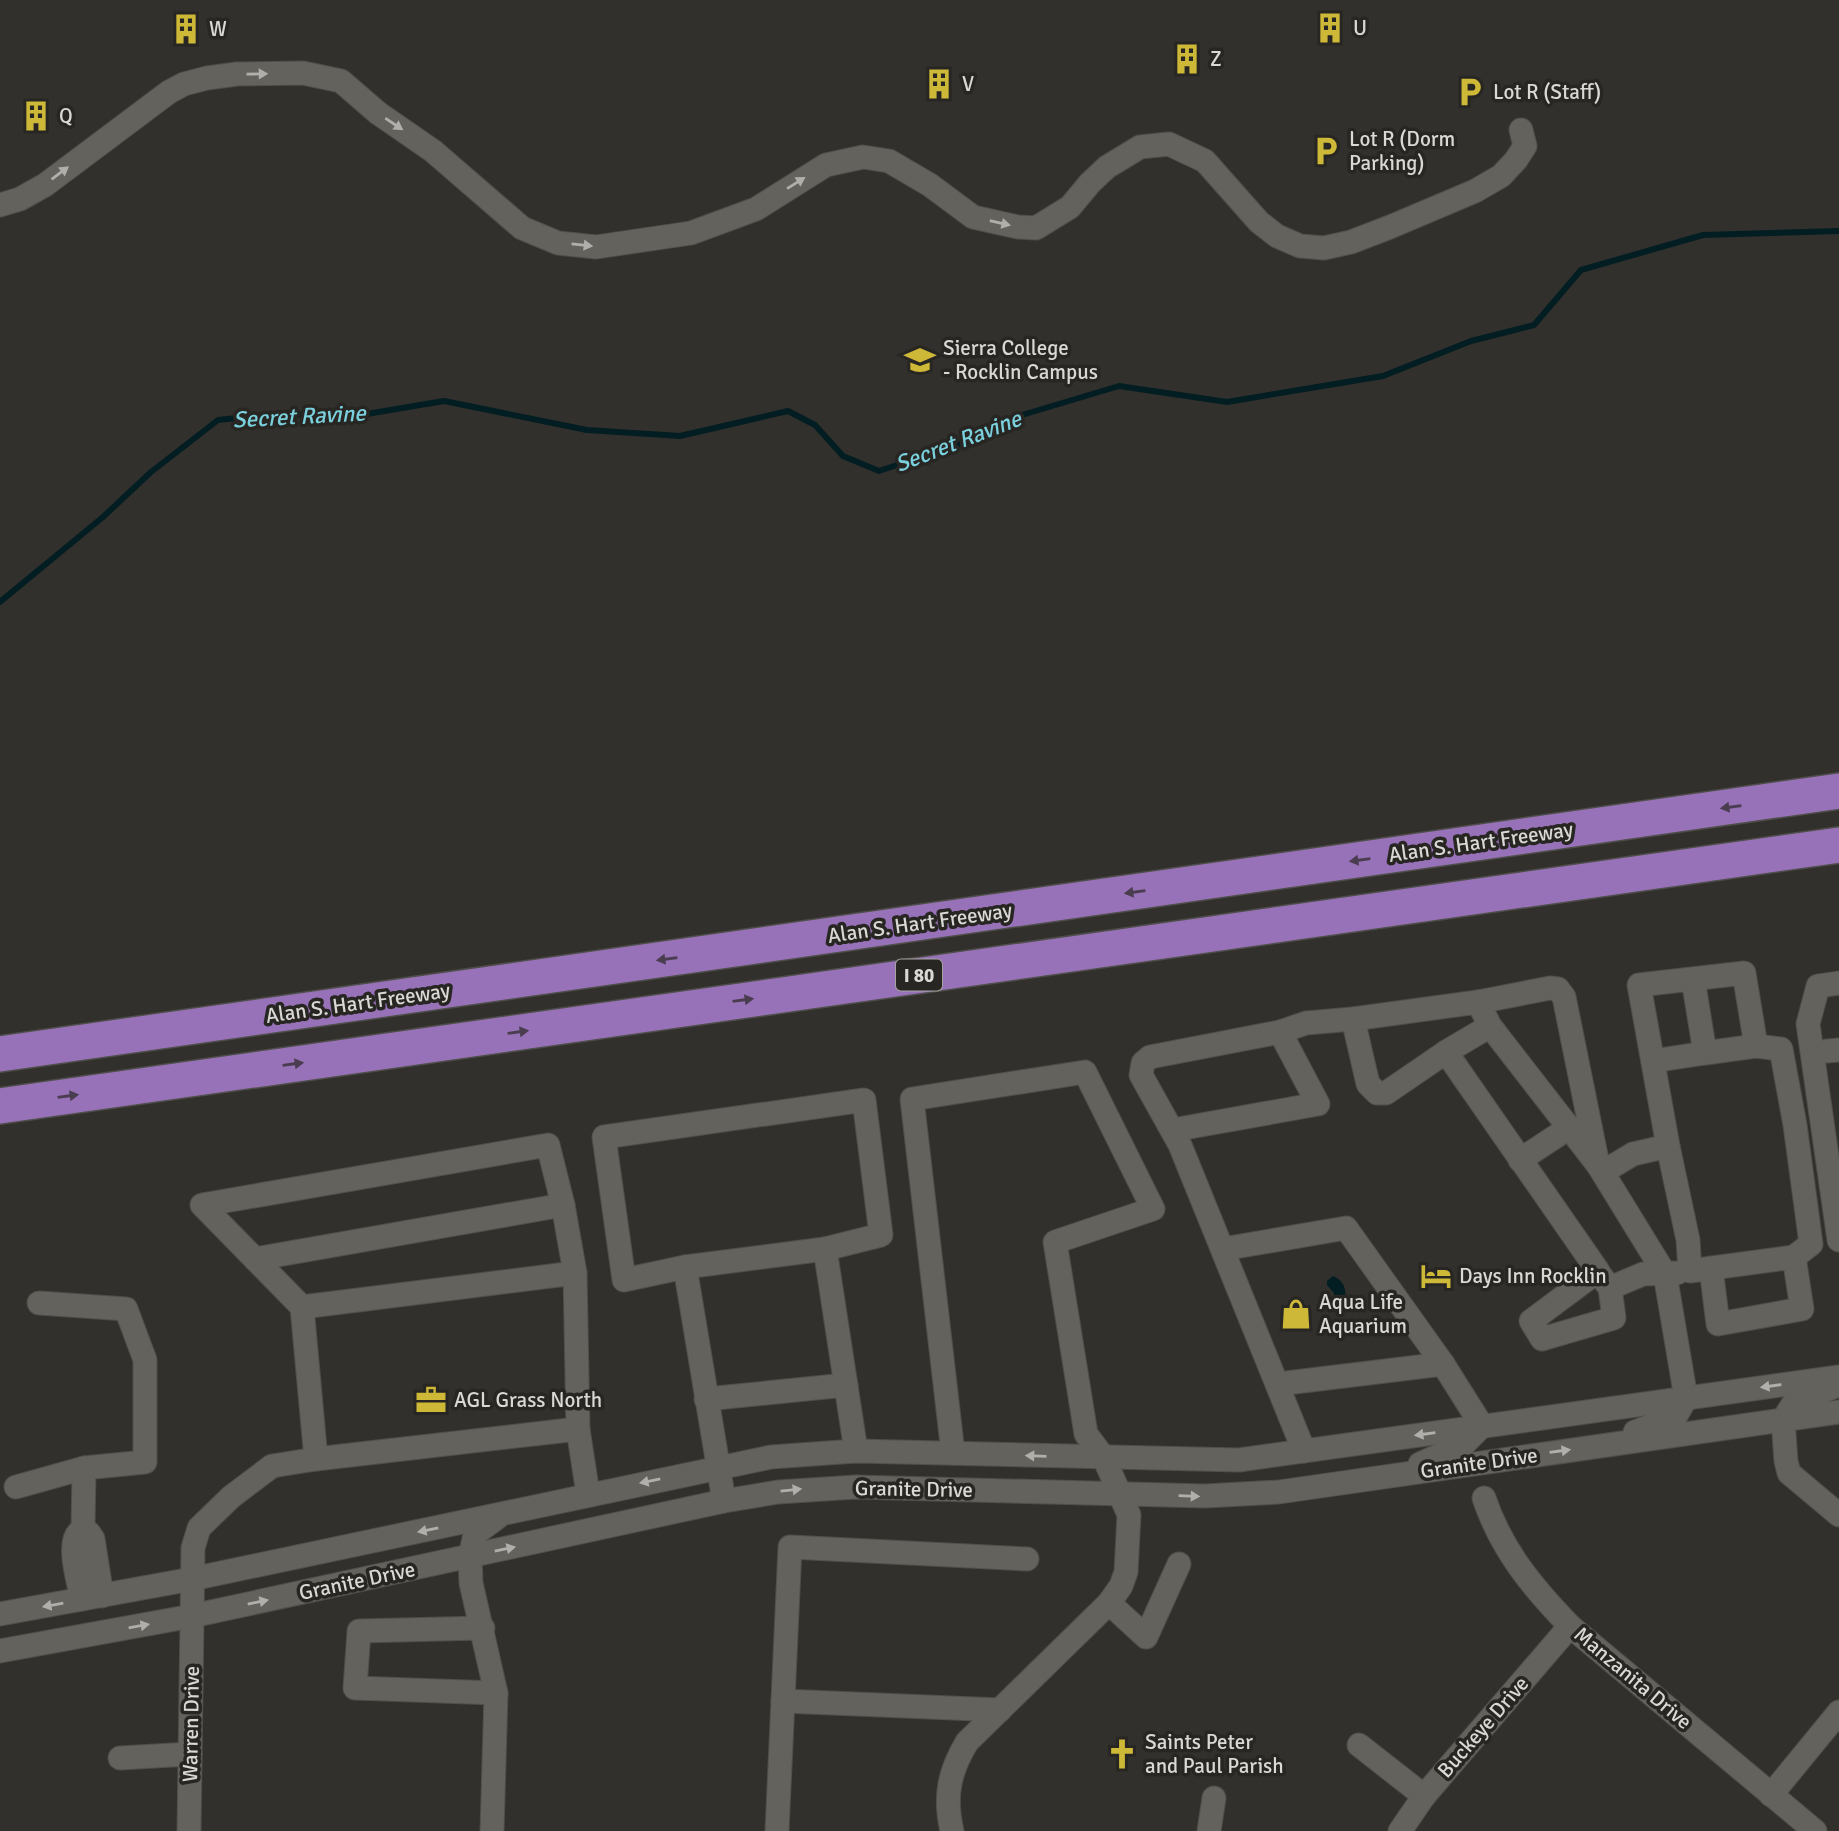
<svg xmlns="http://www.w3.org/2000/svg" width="1839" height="1831" font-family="Signika,sans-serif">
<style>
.water{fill:#031e22}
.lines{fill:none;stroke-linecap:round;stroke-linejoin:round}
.stream{stroke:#031e22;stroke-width:6}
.minor-casing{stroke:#4f4e4a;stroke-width:25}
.highway-casing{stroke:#4f4e4a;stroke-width:38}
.minor{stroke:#64625d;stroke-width:23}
.highway{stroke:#9872b9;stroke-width:35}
.oneway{fill:#b0afab}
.oneway2{fill:#4a3d4f}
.labels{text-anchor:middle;stroke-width:7;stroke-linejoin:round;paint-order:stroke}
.shield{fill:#282622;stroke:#a4a39f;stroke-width:2}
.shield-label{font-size:19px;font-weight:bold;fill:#d9d8d5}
.poi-label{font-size:21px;fill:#d9d8d5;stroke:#282622;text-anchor:start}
.street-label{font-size:21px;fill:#d9d8d5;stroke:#282622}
.water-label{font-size:23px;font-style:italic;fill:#7ad0dd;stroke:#282622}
</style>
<rect width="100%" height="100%" fill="#32302c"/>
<!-- water -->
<path class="water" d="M 1333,1276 C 1348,1283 1344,1291 1347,1303 L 1345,1307 L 1340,1307 L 1333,1302 L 1334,1293 L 1327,1285 L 1327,1281 Z"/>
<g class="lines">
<!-- stream -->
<path class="stream" d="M 0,602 L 103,517 L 151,472 L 218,420 L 286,413 L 337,419 L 444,401 L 587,430 L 680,436 L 788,411 L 815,425 L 843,456 L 879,471 L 972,440 L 1022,415 L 1119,386 L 1227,402 L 1383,376 L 1471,341 L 1534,325 L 1581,270 L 1703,235 L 1839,231"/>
<!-- minor casing -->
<g class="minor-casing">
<g id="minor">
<path d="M 0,205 L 20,199 L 45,185 L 169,92 L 184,84 L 207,78 L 237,74 L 303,73 L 341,81 L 378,113 L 433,151 L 522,228 L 558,243 L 596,247 L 691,233 L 756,209 L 826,165 L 863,157 L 889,161 L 930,185 L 973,217 L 1018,227 L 1036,228 L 1070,207 L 1090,183 L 1107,167 L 1140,147 L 1169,144 L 1205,161 L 1259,222 L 1277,236 L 1300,246 L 1324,248 L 1351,242 L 1390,227 L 1475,191 L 1501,176 L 1516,160 L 1525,146 L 1521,130"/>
<path d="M 1693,979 L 1705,1053 L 1756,1046 L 1744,973 L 1639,985 L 1668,1146 L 1688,1240 L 1690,1271 L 1794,1257 L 1802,1309 L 1718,1324 L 1711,1268"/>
<path d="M 1839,983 L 1818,986 L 1808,1024 L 1839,1240"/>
<path d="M 1478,1002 L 1490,1026 L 1598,1165 L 1665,1274 L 1686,1398 L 1676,1416 L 1635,1432"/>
<path d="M 1353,1019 L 1368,1084 L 1377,1093 L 1386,1093 L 1446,1052"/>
<path d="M 1490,1026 L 1446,1052 L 1598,1271 L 1531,1321 L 1542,1339 L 1614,1318 L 1610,1288"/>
<path d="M 1756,1046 L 1781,1049 L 1795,1125 L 1811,1244 L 1794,1257"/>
<path d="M 1827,1051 L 1839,1050"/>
<path d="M 1653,1061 L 1705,1053"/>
<path d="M 1173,1130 L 1318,1104 L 1280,1032"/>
<path d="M 1520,1160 L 1570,1127"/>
<path d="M 1603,1172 L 1633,1154 L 1668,1146"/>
<path d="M 1223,1249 L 1346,1228 L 1443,1364"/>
<path d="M 255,1259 L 563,1205"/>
<path d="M 685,1267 L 825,1249"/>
<path d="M 575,1273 L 578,1429 L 588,1494"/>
<path d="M 1601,1276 L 1610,1288 L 1643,1274 L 1677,1273"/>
<path d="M 39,1303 L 126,1309 L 145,1360 L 145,1462 L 84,1468 L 83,1530"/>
<path d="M 1278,1384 L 1443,1364 L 1482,1426 L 1464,1444 L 1420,1464"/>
<path d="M 1836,1386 L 1793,1404 L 1783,1420 L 1786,1461 L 1789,1473 L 1839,1515"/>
<path d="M 706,1399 L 846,1385"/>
<path d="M 1304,1451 L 1180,1145 L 1141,1075 L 1143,1063 L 1150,1057 L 1280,1032 L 1306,1023 L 1353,1019 L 1478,1002 L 1550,988 L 1558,989 L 1564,997 L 1598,1165"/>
<path d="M 316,1459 L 578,1429"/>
<path d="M 16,1487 L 84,1468"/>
<path d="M 1484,1498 C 1501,1549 1532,1587 1570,1626 L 1815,1831"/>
<path d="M 724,1501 L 685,1267 L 624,1280 L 604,1137 L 864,1100 L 881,1235 L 825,1249 L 856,1451"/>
<path d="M 83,1530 L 89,1533 L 93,1539 L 102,1596"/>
<path d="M 82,1599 C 79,1583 64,1537 83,1530"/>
<path d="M 1109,1603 L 1146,1637 L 1179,1564"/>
<path d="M 0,1614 L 192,1579 L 771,1457 L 856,1451 L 1239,1460 L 1839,1377"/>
<path d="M 483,1628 L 359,1631 L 355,1688 L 496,1693"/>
<path d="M 0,1651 L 192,1616 L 724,1501 L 778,1492 L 856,1487 L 1205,1496 L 1279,1492 L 1839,1412"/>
<path d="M 783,1701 L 1000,1710"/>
<path d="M 1359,1745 L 1424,1796"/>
<path d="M 120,1758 L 190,1754"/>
<path d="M 1771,1795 L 1839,1712"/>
<path d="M 189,1831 L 193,1548 L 199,1528 L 231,1497 L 272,1466 L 316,1459 L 302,1307 L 202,1205 L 548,1145 L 563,1205 L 575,1273 L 302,1307"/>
<path d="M 492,1831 L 496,1693 L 471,1583 L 470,1557 L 475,1534 L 498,1517"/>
<path d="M 777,1831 L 790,1547 L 1027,1559"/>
<path d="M 952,1831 C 944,1797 949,1772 967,1742 L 1109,1603 L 1121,1586 L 1126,1572 L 1129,1515 L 1104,1458 L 1086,1434 L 1055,1242 L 1153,1209 L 1085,1072 L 912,1099 L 953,1453"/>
<path d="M 1209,1831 L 1214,1798"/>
<path d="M 1400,1831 L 1424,1796 L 1570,1626"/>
</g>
</g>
<!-- highway casing -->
<g class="highway-casing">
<g id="highway">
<path d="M 0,1054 L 1839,791"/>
<path d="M 0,1106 L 1839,845"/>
</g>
</g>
<!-- minor -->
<use href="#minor" class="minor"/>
<!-- highway -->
<use href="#highway" class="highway"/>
</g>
<!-- one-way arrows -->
<defs><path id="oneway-solid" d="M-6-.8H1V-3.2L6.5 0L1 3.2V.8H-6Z" transform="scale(1.75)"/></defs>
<g class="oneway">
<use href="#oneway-solid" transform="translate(257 74) rotate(-1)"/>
<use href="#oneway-solid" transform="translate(394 124) rotate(34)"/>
<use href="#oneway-solid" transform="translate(60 173) rotate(-37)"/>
<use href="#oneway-solid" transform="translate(796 183) rotate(-32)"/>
<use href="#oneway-solid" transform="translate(1000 223) rotate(13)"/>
<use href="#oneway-solid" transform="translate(582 245) rotate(6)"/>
<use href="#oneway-solid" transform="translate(1771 1386) rotate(172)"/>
<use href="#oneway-solid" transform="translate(1425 1434) rotate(172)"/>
<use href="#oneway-solid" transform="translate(1560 1451) rotate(-8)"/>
<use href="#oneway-solid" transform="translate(1036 1456) rotate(-178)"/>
<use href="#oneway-solid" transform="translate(650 1481) rotate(168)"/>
<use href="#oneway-solid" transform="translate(791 1490) rotate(-6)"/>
<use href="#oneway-solid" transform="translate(1189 1496) rotate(2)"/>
<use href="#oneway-solid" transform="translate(428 1530) rotate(168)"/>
<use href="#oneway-solid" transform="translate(505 1549) rotate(-12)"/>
<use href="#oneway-solid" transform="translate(258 1602) rotate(-12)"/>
<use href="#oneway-solid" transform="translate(53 1605) rotate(170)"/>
<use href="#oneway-solid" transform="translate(139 1626) rotate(-10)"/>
</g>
<g class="oneway2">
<use href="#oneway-solid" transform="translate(1731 807) rotate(172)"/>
<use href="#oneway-solid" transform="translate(1360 860) rotate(172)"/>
<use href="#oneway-solid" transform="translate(1135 892) rotate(172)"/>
<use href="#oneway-solid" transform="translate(667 959) rotate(172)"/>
<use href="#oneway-solid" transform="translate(743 1000) rotate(-8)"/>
<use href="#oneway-solid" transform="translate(518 1032) rotate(-8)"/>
<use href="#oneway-solid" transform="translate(293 1064) rotate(-8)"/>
<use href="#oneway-solid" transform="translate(68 1096) rotate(-8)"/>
</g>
<!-- icons -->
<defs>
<g id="building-bare" transform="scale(2.415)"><path d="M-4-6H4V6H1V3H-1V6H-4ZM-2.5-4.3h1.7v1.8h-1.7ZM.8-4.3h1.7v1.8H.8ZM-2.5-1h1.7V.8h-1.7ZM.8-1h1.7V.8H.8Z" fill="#ceb837" stroke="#282622" stroke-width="2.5" paint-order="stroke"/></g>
<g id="parking-bare" transform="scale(2.415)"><path d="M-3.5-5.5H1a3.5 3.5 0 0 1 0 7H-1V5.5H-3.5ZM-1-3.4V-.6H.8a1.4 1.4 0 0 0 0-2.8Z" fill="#ceb837" stroke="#282622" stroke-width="2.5" paint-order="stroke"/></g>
<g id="university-bare" transform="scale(2.415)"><path d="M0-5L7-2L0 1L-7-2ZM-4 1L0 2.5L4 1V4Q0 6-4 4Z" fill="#ceb837" stroke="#282622" stroke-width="2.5" paint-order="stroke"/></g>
<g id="hotel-bare" transform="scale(2.415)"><path d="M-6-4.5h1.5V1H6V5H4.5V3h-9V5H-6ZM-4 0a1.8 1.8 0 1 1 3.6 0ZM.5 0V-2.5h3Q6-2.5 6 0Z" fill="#ceb837" stroke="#282622" stroke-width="2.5" paint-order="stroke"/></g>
<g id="shop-bare" transform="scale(2.415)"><path d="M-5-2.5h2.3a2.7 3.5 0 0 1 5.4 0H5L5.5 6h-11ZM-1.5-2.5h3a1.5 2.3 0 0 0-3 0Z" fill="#ceb837" stroke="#282622" stroke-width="2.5" paint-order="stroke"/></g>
<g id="office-bare" transform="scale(2.415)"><path d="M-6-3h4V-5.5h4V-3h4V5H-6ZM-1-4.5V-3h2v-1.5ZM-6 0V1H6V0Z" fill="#ceb837" stroke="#282622" stroke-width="2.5" paint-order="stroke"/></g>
<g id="church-bare" transform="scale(2.415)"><path d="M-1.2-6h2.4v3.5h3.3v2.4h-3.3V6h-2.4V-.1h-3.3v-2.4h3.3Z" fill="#ceb837" stroke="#282622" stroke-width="2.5" paint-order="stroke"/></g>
</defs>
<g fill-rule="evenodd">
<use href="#building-bare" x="1330" y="28"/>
<use href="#building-bare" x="186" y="29"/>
<use href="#building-bare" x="1187" y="59"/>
<use href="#building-bare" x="939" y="84"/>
<use href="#parking-bare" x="1470" y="92"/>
<use href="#building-bare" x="36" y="116"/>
<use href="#parking-bare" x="1326" y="151"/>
<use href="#university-bare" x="920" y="360"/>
<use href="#hotel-bare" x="1436" y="1276"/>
<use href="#shop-bare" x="1296" y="1314"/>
<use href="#office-bare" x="431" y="1400"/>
<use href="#church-bare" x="1122" y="1754"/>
</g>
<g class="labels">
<!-- shield labels -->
<rect class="shield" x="896" y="959.5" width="46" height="31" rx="5"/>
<g class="shield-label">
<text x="919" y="982">I 80</text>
</g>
<!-- poi labels -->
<g class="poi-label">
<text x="1353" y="35">U</text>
<text x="209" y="36">W</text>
<text x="1210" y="66">Z</text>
<text x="962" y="91">V</text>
<text x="1493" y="99">Lot R (Staff)</text>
<text x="59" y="123">Q</text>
<text x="1349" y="146">Lot R (Dorm<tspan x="1349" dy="24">Parking)</tspan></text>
<text x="943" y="355">Sierra College<tspan x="943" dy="24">- Rocklin Campus</tspan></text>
<text x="1459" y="1283">Days Inn Rocklin</text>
<text x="1319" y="1309">Aqua Life<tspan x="1319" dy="24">Aquarium</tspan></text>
<text x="454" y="1407">AGL Grass North</text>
<text x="1145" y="1749">Saints Peter<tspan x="1145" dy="24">and Paul Parish</tspan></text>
</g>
<!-- street labels -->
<g class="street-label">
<text transform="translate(1481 842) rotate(-8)" y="7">Alan S. Hart Freeway</text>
<text transform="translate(920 923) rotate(-8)" y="7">Alan S. Hart Freeway</text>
<text transform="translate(358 1003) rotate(-8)" y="7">Alan S. Hart Freeway</text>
<text transform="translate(1479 1463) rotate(-8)" y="7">Granite Drive</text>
<text transform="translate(914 1489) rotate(1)" y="7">Granite Drive</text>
<text transform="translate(357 1581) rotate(-12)" y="7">Granite Drive</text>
<text transform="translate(1633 1678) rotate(40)" y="7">Manzanita Drive</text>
<text transform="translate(191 1724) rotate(-89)" y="7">Warren Drive</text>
<text transform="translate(1483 1727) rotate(-49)" y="7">Buckeye Drive</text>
</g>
<!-- water labels -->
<g class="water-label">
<text transform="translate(299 416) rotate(-3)" y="8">Secret Ravine</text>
<text transform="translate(958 441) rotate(-21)" y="8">Secret Ravine</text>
</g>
</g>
</svg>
